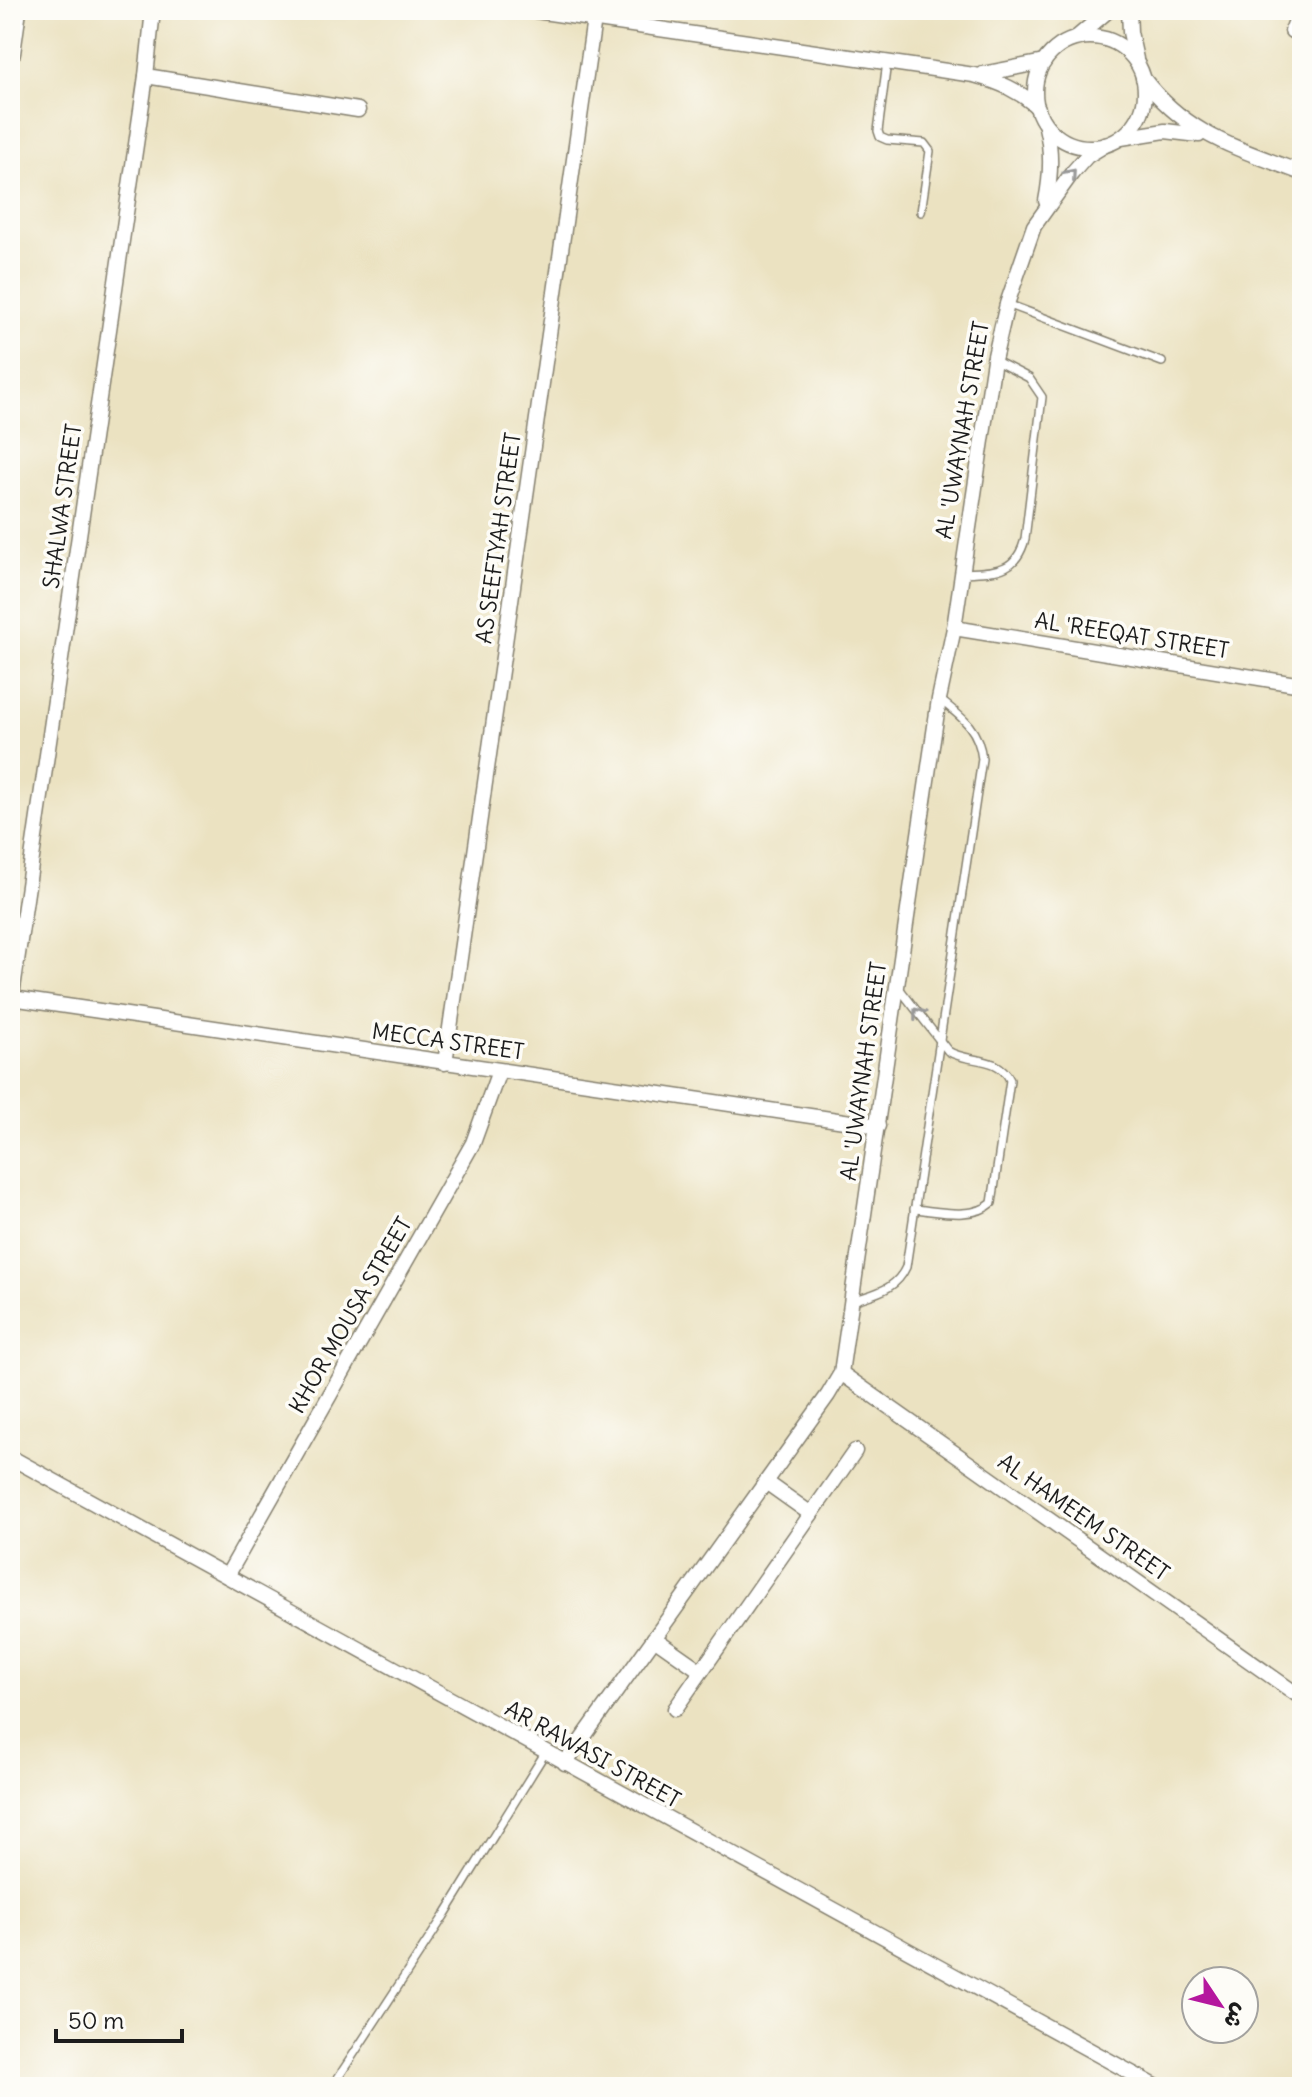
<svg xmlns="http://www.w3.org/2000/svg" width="1312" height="2097" font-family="Delius,'Playpen Sans Arabic',sans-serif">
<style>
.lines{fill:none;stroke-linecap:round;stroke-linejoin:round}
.lane-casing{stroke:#847f6e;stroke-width:10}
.street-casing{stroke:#847f6e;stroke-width:17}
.secondary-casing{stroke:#847f6e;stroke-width:23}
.lane{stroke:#fff;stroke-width:7}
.street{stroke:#fff;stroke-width:14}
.secondary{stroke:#fff;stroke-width:20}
.oneway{stroke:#999}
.labels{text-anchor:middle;stroke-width:7;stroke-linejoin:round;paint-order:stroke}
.street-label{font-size:22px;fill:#1c1c1c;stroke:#fdfcf7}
</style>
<rect width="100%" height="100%" fill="#fdfcf7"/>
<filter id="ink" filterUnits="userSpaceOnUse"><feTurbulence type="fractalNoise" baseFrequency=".0125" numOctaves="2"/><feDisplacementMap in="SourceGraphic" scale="16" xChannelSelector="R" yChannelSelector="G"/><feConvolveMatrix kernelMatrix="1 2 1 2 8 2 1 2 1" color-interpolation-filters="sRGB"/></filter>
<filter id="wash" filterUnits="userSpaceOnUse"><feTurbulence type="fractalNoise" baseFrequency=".006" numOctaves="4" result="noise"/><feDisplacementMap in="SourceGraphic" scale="32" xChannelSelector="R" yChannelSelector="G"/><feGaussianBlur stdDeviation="1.8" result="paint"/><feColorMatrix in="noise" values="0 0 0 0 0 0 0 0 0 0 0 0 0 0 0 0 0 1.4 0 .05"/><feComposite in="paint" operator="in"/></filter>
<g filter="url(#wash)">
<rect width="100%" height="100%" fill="#ebe2c1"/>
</g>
<g filter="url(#ink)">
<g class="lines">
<!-- lane casing -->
<g class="lane-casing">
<g id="lane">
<path d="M 887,62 L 878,131 L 880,137 L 887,140 L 924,143 L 930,151 L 921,212"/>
<path d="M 1007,304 L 1162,362"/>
<path d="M 963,573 C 993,571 1016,574 1025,539 L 1042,397 L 1029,378 L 994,360"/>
<path d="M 899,988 L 948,1051 C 968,1064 998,1054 1010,1080 L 992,1203 C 973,1220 938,1211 914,1209"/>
<path d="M 853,1301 C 875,1293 896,1290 906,1267 L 982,759 C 979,729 962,717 939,699"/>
<path d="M 332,2087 L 444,1916 L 545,1753"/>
</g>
</g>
<!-- street casing -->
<g class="street-casing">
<g id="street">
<path d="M 529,10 L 974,75 C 999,82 1019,90 1038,108"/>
<path d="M 1129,10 L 1130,32 L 1136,59"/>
<path d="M 1292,31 L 1300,10"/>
<circle cx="1090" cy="92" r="55"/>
<path d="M 1076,38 L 1109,10"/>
<path d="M 982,74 L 1044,62"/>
<path d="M 146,76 L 358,110"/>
<path d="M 1143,78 C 1187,136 1238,148 1302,173"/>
<path d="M 1046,127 C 1052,151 1051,176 1046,201"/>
<path d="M 1121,138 L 1165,131 L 1199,135"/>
<path d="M 954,628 L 1302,685"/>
<path d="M 12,998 L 878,1126"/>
<path d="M 10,1009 L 146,76 L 153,10"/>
<path d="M 445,1063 L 594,19"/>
<path d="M 841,1373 L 1302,1698"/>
<path d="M 10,1457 L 1157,2087"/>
<path d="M 766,1482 L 811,1514"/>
<path d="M 227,1576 L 473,1143 L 499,1071"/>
<path d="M 654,1638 L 701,1671"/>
<path d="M 675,1709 L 855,1451"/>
<path d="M 565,1763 L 828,1395 L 841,1373 L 917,848 L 939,699 L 954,628 L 994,360 L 1007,304 L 1034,226 L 1072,173 L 1087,156 L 1105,145"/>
</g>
</g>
<!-- secondary casing -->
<g class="secondary-casing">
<path id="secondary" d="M 10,53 L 16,10"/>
</g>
<!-- lane -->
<use href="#lane" class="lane"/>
<!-- street -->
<use href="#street" class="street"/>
<!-- secondary -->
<use href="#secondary" class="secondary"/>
</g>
<!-- one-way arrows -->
<defs><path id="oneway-chevron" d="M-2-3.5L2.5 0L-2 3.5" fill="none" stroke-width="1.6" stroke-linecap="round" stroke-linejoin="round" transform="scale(2)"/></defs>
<g class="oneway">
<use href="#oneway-chevron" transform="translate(1071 174) rotate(-49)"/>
<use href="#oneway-chevron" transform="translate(918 1013) rotate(-127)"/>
</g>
</g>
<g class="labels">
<!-- street labels -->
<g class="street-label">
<text transform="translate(962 430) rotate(-80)" y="8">AL 'UWAYNAH STREET</text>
<text transform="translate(62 506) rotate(-82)" y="8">SHALWA STREET</text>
<text transform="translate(498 538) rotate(-82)" y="8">AS SEEFIYAH STREET</text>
<text transform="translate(1132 635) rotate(9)" y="8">AL 'REEQAT STREET</text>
<text transform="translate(448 1041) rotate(8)" y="8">MECCA STREET</text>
<text transform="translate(863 1071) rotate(-82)" y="8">AL 'UWAYNAH STREET</text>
<text transform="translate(350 1315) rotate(-60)" y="8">KHOR MOUSA STREET</text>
<text transform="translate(1084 1517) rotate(35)" y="8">AL HAMEEM STREET</text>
<text transform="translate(593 1754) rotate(29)" y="8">AR RAWASI STREET</text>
</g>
</g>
<!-- margin -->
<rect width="1312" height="2097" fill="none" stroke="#fdfcf7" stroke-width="40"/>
<!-- north arrow -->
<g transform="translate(1220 2005) rotate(125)"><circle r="38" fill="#fdfcf7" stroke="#a3a29f" stroke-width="2"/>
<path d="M0-6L14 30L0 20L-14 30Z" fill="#b5179e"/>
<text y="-12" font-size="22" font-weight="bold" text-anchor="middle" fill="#1c1c1c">ش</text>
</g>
<!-- scale -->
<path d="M56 2029v12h126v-12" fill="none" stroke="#1c1c1c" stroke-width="4"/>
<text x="68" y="2029" font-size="24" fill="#1c1c1c" stroke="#fdfcf7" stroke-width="6" paint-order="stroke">50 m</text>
</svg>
